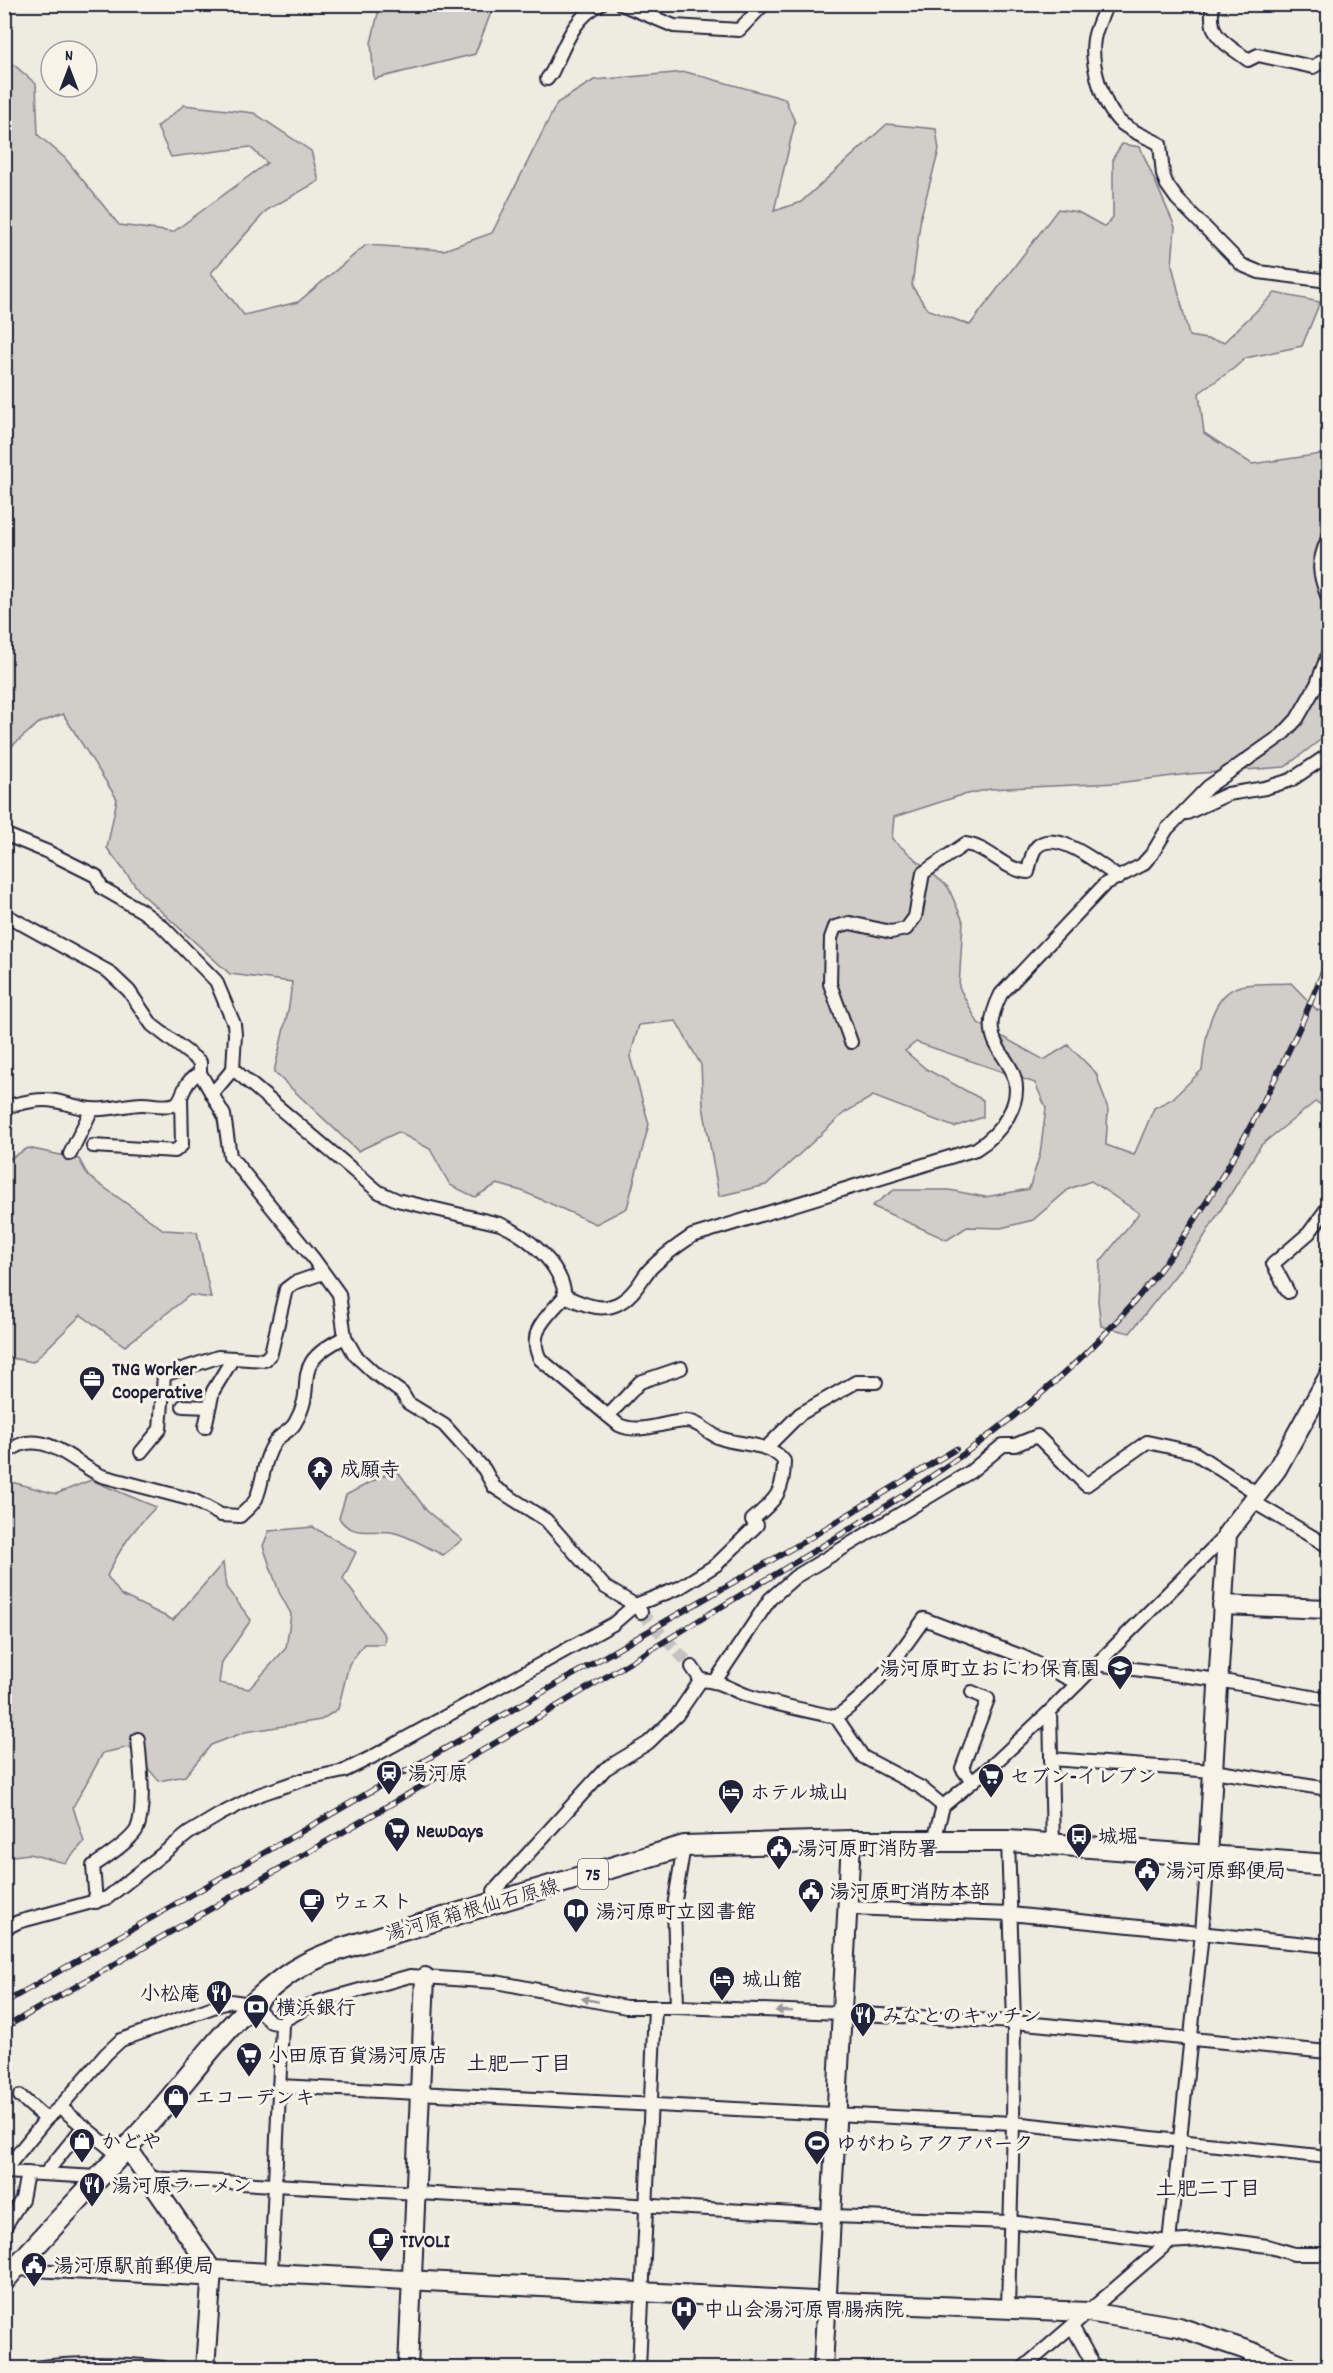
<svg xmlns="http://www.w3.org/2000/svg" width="1333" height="2373" font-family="Dekko,'Klee One',sans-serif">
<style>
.green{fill:#d1cdc9;stroke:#7a7882;stroke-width:1.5}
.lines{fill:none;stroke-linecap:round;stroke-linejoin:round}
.street-tunnel{stroke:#c5c3c0;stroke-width:12;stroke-dasharray:12 6;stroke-linecap:butt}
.street-casing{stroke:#22223b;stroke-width:16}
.secondary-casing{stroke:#22223b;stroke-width:22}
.primary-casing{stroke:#22223b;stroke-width:24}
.street{stroke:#f7f3e8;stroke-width:12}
.secondary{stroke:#f7f3e8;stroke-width:18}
.primary{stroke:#f7f3e8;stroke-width:20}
.rail-casing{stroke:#22223b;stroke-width:6}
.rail{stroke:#f7f3e8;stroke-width:4;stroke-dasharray:11;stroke-linecap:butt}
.oneway{fill:#97959a}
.labels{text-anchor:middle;stroke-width:6;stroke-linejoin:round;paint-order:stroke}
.shield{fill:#f7f3e8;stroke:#62616f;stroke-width:1.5}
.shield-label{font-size:18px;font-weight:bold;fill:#22223b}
.poi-label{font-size:20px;font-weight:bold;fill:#22223b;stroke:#f7f3e8;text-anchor:start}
.street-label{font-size:20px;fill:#22223b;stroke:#f7f3e8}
.neighbourhood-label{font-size:21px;font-weight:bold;fill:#22223b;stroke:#f7f3e8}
</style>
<rect width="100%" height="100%" fill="#eeebe1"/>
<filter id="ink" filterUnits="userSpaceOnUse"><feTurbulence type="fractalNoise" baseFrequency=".0167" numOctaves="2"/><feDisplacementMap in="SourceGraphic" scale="12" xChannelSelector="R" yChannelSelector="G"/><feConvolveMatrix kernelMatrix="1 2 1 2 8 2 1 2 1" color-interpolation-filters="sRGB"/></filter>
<g filter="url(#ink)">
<!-- green -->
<g class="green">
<path d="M 380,5 L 380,4 L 494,5 L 475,54 L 374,79 L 371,43 Z"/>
<path d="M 4,61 L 14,65 L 36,84 L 38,135 L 65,158 L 119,225 L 173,232 L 267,163 L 250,147 L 171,157 L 157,127 L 184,105 L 254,113 L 311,151 L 319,181 L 267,210 L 211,273 L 244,315 L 298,302 L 366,245 L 444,250 L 492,233 L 557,103 L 594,80 L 686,72 L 785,99 L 795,122 L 774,211 L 801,202 L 887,124 L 936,129 L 939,150 L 921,216 L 912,286 L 927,309 L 970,325 L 1058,209 L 1078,212 L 1105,227 L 1113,217 L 1113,158 L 1122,144 L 1140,147 L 1175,227 L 1172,265 L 1189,336 L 1224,342 L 1275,293 L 1320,302 L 1302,346 L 1246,358 L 1233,369 L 1199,393 L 1204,433 L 1252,464 L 1328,453 L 1328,734 L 1285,767 L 1189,774 L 1117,783 L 990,789 L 959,796 L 894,817 L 892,839 L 948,887 L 963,921 L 959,987 L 978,1023 L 1044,1060 L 1068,1045 L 1096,1073 L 1108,1109 L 1106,1145 L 1134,1155 L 1154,1108 L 1172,1099 L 1202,1070 C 1205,1041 1209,990 1245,985 C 1260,983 1276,984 1291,983 L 1317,1010 L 1328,1012 L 1328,1107 L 1315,1102 L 1261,1145 L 1197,1248 L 1130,1333 L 1101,1326 L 1098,1301 L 1100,1262 L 1139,1213 L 1091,1181 L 1069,1189 L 1033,1220 L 1001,1228 L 967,1227 L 947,1240 L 872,1206 L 894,1190 L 949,1190 L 985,1197 L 1029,1189 L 1040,1154 L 1046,1108 L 1035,1083 L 916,1042 L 905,1051 L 926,1069 L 983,1100 L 983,1117 L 954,1127 L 873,1096 L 844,1113 L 766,1185 L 719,1196 L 703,1106 L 701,1065 L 676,1021 L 639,1025 L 630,1057 L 649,1124 L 627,1208 L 596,1224 L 522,1191 L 497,1184 L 475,1197 L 450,1185 L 430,1149 L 398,1132 L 358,1151 L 274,1072 L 289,1006 L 292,982 L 230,974 L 141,893 L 107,848 L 117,799 L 63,714 L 39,723 L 5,752 Z"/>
<path d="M 28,1148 L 79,1159 L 88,1176 L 164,1230 L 197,1232 L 211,1298 L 190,1295 L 125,1346 L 81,1315 L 33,1362 L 5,1357 L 6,1307 L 4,1306 L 4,1162 Z"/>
<path d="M 396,1469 L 427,1511 L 462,1540 L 443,1555 C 428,1548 411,1537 395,1533 C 375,1528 352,1539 339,1518 L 346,1495 Z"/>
<path d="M 4,1480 L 56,1494 L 91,1480 L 156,1507 C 132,1531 121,1546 107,1576 L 121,1595 L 173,1620 L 223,1563 L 226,1587 L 251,1620 L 222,1662 L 219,1683 L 249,1689 L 286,1648 L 291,1614 L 279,1592 L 263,1546 L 269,1531 L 313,1527 L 356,1552 L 343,1579 L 385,1636 L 384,1644 L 364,1644 L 349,1664 L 338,1709 L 321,1720 L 245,1732 L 211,1745 L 185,1776 L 159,1781 L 129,1747 L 103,1753 L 73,1807 L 84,1842 L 65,1863 L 29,1854 L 5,1857 Z"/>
</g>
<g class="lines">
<!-- street-tunnel -->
<path class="street-tunnel" d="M 641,1612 L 692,1667"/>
<!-- street casing -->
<g class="street-casing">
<g id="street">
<path d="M 621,4 L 674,26 L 739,30 L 764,4"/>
<path d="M 1107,4 C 1102,16 1096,27 1094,39 C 1090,63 1102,104 1119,121 C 1129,131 1147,137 1160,144 L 1163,175 L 1167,185 L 1177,199 L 1242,265 L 1259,272 L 1328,281"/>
<path d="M 1213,4 C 1207,38 1225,42 1248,60 L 1258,55 L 1313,67 L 1328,58"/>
<path d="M 547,79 L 552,72 C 565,46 573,17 601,4"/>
<path d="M 1328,538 C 1317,564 1318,572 1328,598"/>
<path d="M 1187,813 L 1228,794 L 1265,788 L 1291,780 L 1328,755"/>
<path d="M 4,834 L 48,852 L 96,876 L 102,888 L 142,911 L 163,927 L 216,981 L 234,1024 L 235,1034 L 233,1069 L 212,1094"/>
<path d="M 4,914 L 109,972 L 129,991 L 152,1025 L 200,1062 L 200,1073 L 224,1115 L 230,1156 L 313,1258 L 339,1294 L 345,1337 L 355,1355 L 373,1372 L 402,1393 L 408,1403 L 444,1425 L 484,1469 L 494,1487 L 546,1520 L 605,1587 L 635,1605 L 641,1612"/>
<path d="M 851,1042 L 830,984 L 831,938 L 835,927 L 850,923 L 891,932 L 906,929 L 915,917 L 923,873 L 965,844 C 989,847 1004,870 1028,872 C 1030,865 1031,855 1035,849 C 1053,825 1102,866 1119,878"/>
<path d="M 4,1107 C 21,1103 38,1098 55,1101 C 67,1103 79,1108 91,1109 C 108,1111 126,1104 142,1104 C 153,1104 165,1108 175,1104 C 185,1099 180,1083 200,1073"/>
<path d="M 93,1146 L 175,1151 L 182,1145 L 181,1098"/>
<path d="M 70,1154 L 92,1109"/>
<path d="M 1288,1292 L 1273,1264 L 1309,1233 L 1328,1207"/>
<path d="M 565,1296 C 594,1310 615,1315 636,1288 C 641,1282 645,1274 650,1269 C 663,1256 677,1246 692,1236 L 976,1149 C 1000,1134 1026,1102 1012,1071 C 1006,1058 993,1045 992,1030 C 990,1018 996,1004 1001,994 L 1105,884 L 1142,865 L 1152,854 L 1167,829 L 1208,787 L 1282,735 L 1297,719 L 1317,684 L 1328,654"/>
<path d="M 183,1406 L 209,1407"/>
<path d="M 608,1416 L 640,1382 L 681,1368"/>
<path d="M 205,1427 L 213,1391 L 233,1358"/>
<path d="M 766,1448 L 800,1414 L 856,1382 L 876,1382"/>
<path d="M 141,1452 L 160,1429 L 164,1375 L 218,1357 L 265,1360 L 271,1353 L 286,1289 L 294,1283 L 323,1273"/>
<path d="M 4,1453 C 11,1450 19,1444 26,1443 C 56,1439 77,1465 102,1476 L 193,1500 L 221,1515 L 240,1516 C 245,1511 253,1505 256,1499 C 264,1480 263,1459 275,1442 C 280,1434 290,1432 295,1423 C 320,1381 285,1367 345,1337"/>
<path d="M 1252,1501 L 1328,1546"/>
<path d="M 1096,1664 L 1218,1680 L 1328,1700"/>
<path d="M 692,1667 L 701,1680"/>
<path d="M 701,1680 C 721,1681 731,1690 749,1696 C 778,1705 807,1711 836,1717 C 874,1691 898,1656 924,1619 L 1021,1656 L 1078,1683"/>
<path d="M 716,1680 L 770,1599 L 795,1577 L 970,1472 L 1003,1445 L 1015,1445 L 1037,1436 L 1086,1485 L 1147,1442 L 1193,1452 L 1258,1494"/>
<path d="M 1050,1711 L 1053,1845"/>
<path d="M 836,1717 L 863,1757 L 920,1787 L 943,1806"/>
<path d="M 1051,1759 L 1213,1771 L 1328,1789"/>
<path d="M 972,1782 L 962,1768 L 988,1699 L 972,1692"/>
<path d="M 934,1841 L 943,1806 L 996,1762 L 1050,1711 L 1227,1534"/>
<path d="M 494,1891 L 605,1769 L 648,1743 L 677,1715 L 701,1680"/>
<path d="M 96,1902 L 93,1866 C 105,1858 131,1841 137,1829 C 146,1808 140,1762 138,1739"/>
<path d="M 848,1908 L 1010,1914 L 1328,1946"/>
<path d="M 4,1929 L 18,1922 L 107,1898 L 189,1833 L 219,1815 L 258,1795 L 302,1780 L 344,1771 L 372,1757 L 613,1624 L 635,1605 L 679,1588 L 716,1565 L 757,1525 L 752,1520 C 775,1500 784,1493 784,1461 C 770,1442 741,1446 720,1438 C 709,1434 699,1422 687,1421 C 665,1421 640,1435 619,1425 L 540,1359 C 526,1331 548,1316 565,1296 C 562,1265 528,1236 500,1224 L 397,1200 L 379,1192 L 233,1069"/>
<path d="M 677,2007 L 674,1906 L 684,1846"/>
<path d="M 279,2086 L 1013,2123 L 1328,2157"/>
<path d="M 20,2096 L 46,2119"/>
<path d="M 60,2107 L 111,2149 L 127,2147"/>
<path d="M 4,2171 L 46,2119 L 60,2107 L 106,2054 L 121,2040 L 230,2001 L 252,2004 L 271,2022 L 282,2024"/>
<path d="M 4,2172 L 98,2177"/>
<path d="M 45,2174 L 84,2126"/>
<path d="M 150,2178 L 832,2216 L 1010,2222 L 1169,2242 L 1218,2239 L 1267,2246 L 1294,2254 L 1328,2254"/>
<path d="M 4,2228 L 22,2199 L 27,2173"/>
<path d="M 15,2269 L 200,2279 L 212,2270"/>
<path d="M 271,2273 L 282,2024 L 286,2019 L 317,2002 L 410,1976 L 496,1982 L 626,2007 L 677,2007 L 842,2013 L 1014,2022 L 1328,2052"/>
<path d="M 1008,2308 L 1013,2123 L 1014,2022 L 1008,1841"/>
<path d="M 1072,2326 L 1095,2368"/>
<path d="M 34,2368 C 77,2362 121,2363 164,2368"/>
<path d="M 639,2368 L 655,2008"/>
<path d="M 1023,2368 L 1169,2242 L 1202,1933 L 1208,1856"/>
<path d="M 1247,2368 L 1255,2353"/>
</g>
</g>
<!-- secondary casing -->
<g class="secondary-casing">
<g id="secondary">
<path d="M 1222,1605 L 1328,1609"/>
<path d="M 1208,1856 L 1227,1534 L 1277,1469 L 1328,1377"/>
<path d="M 127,2147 L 212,2270 L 205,2368"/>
<path d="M 212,2270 L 814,2301 L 1088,2312 L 1179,2327 L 1255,2353 L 1290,2368"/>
<path d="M 408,2368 L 425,1977"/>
<path d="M 823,2368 L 851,1841"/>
</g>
</g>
<!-- primary casing -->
<g class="primary-casing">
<path id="primary" d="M 4,2281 C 48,2230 96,2182 141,2132 C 188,2081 230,2016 287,1975 C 307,1961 330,1952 353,1945 L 684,1846 L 851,1841 L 1008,1841 L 1328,1865"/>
</g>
<!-- street -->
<use href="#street" class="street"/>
<!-- secondary -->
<use href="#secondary" class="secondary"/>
<!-- primary -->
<use href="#primary" class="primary"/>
<!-- rail casing -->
<g class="rail-casing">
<g id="rail">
<path d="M 1183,5 L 1184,4"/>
<path d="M 1191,10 L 1196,4"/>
<path d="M 4,2003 L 803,1542 L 956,1449"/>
<path d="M 4,2028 C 239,1892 475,1758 706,1616 C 857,1524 1017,1438 1134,1302 C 1201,1223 1253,1127 1297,1033 C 1308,1010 1317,985 1328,961"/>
</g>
</g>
<!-- rail -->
<use href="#rail" class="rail"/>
</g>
<!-- one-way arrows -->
<defs><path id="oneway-solid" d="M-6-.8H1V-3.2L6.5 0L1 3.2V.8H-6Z" transform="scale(1.5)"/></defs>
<g class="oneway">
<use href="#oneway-solid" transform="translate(590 2000) rotate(-169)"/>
<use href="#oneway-solid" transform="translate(784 2011) rotate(-178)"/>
</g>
</g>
<!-- icons -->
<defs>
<g id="office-pin" transform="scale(1.35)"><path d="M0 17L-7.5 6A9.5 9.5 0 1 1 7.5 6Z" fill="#22223b" stroke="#f7f3e8"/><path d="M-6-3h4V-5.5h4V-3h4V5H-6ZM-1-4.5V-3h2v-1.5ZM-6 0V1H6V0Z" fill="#fff"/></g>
<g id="temple-pin" transform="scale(1.35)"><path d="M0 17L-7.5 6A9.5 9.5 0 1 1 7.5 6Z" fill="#22223b" stroke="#f7f3e8"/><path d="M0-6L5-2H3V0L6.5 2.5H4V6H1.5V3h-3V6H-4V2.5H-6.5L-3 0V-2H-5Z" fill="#fff"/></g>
<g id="school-pin" transform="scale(1.35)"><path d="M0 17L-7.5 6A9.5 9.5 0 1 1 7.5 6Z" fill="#22223b" stroke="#f7f3e8"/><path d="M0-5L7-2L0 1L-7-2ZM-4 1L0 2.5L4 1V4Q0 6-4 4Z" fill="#fff"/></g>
<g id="station-pin" transform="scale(1.35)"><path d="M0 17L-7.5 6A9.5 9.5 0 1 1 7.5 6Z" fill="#22223b" stroke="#f7f3e8"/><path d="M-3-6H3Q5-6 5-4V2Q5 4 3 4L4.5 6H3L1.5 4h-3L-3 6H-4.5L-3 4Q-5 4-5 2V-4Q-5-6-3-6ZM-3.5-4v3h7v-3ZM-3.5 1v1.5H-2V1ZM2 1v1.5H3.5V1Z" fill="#fff"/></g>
<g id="supermarket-pin" transform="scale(1.35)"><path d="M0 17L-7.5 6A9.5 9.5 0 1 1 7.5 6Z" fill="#22223b" stroke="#f7f3e8"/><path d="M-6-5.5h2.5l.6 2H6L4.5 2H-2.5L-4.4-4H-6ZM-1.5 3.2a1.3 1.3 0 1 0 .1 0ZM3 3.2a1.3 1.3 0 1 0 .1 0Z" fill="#fff"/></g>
<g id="hotel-pin" transform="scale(1.35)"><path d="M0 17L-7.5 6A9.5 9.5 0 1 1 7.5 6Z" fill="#22223b" stroke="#f7f3e8"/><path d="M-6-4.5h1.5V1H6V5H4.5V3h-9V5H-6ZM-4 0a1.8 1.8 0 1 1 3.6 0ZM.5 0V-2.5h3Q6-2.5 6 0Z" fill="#fff"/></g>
<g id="bus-pin" transform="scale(1.35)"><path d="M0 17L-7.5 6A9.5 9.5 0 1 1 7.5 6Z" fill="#22223b" stroke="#f7f3e8"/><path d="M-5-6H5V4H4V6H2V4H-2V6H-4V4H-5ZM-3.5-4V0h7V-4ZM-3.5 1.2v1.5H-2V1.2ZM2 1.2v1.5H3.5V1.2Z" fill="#fff"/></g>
<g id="civic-pin" transform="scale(1.35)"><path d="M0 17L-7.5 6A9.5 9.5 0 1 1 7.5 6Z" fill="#22223b" stroke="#f7f3e8"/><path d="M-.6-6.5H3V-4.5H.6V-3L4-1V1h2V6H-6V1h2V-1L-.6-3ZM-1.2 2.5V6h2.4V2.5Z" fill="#fff"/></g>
<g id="cafe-pin" transform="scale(1.35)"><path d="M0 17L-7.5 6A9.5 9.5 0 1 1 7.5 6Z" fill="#22223b" stroke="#f7f3e8"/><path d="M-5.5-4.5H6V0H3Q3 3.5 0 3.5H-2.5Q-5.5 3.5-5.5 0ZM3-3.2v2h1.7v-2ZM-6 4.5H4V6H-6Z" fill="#fff"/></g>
<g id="library-pin" transform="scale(1.35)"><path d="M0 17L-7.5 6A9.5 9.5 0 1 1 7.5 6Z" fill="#22223b" stroke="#f7f3e8"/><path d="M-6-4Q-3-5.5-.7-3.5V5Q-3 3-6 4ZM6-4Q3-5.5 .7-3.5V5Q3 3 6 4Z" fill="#fff"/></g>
<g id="restaurant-pin" transform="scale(1.35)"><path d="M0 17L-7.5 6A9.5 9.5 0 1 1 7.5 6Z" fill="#22223b" stroke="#f7f3e8"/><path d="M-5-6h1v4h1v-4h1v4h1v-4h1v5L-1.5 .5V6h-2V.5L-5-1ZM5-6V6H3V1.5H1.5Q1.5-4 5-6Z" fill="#fff"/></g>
<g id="bank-pin" transform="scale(1.35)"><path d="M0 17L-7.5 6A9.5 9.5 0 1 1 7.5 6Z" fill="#22223b" stroke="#f7f3e8"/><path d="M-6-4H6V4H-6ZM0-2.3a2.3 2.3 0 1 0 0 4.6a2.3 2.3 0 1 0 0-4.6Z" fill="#fff"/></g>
<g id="shop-pin" transform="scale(1.35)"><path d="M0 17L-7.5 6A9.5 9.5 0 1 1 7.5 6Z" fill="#22223b" stroke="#f7f3e8"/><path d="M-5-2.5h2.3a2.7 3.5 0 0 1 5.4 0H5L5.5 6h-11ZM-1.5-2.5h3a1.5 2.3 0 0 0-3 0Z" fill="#fff"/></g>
<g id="stadium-pin" transform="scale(1.35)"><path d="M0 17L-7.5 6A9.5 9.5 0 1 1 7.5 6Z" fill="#22223b" stroke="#f7f3e8"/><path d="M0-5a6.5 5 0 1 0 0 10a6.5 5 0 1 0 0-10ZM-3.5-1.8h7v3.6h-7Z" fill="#fff"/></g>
<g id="hospital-pin" transform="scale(1.35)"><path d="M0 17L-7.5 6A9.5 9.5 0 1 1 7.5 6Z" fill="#22223b" stroke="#f7f3e8"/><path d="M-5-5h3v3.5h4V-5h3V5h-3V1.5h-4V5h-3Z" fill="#fff"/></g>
</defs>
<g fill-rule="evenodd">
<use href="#office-pin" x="92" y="1379"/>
<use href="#temple-pin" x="320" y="1469"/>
<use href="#school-pin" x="1120" y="1668"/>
<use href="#station-pin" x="389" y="1773"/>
<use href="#supermarket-pin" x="991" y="1776"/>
<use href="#hotel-pin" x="731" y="1792"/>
<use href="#supermarket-pin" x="397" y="1830"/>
<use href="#bus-pin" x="1079" y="1836"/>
<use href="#civic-pin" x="779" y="1848"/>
<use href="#civic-pin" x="1147" y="1870"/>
<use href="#civic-pin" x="811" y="1891"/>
<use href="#cafe-pin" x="312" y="1901"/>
<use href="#library-pin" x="576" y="1911"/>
<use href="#hotel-pin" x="722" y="1979"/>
<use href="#restaurant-pin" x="219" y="1993"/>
<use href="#bank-pin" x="256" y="2007"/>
<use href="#restaurant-pin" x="863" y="2015"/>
<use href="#supermarket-pin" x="249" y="2055"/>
<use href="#shop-pin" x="176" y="2097"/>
<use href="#shop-pin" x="82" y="2141"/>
<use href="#stadium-pin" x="817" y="2143"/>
<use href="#restaurant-pin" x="92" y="2185"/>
<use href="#cafe-pin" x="381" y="2240"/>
<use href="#civic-pin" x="34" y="2265"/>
<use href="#hospital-pin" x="684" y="2309"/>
</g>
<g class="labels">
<!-- shield labels -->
<rect class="shield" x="578" y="1859" width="30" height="30" rx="4.5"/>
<g class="shield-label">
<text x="593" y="1880">75</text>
</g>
<!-- poi labels -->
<g class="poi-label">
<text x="112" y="1375">TNG Worker<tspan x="112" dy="23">Cooperative</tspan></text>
<text x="340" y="1476">成願寺</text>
<text x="1100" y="1675" text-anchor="end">湯河原町立おにわ保育園</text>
<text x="408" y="1780">湯河原</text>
<text x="1010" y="1783">セブン-イレブン</text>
<text x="750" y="1799">ホテル城山</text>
<text x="416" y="1837">NewDays</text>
<text x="1098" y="1843">城堀</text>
<text x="798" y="1855">湯河原町消防署</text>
<text x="1166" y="1877">湯河原郵便局</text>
<text x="830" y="1898">湯河原町消防本部</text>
<text x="332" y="1908">ウェスト</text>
<text x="596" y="1918">湯河原町立図書館</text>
<text x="742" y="1986">城山館</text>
<text x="200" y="2000" text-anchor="end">小松庵</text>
<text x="276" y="2014">横浜銀行</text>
<text x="882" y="2022">みなとのキッチン</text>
<text x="268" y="2062">小田原百貨湯河原店</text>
<text x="195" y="2104">エコーデンキ</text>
<text x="101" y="2148">かどや</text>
<text x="836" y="2150">ゆがわらアクアパーク</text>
<text x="112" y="2192">湯河原ラーメン</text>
<text x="400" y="2247">TIVOLI</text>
<text x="54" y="2272">湯河原駅前郵便局</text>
<text x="704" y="2316">中山会湯河原胃腸病院</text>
</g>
<!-- street labels -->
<g class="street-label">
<text transform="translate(472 1909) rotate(-16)" y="7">湯河原箱根仙石原線</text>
</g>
<!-- neighbourhood labels -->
<g class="neighbourhood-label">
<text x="519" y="2070">土肥一丁目</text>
<text x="1208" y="2195">土肥二丁目</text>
</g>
</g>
<!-- margin -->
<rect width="1333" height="2373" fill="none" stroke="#f7f3e8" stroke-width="24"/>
<rect x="12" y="12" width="1309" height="2349" fill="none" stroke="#22223b" stroke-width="2" filter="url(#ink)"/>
<!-- north arrow -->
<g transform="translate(69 69)"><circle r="28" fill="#f7f3e8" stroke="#a29fa3" stroke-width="1.5"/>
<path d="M0-4.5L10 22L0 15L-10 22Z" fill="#22223b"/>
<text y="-9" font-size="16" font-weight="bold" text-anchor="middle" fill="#22223b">N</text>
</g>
</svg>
